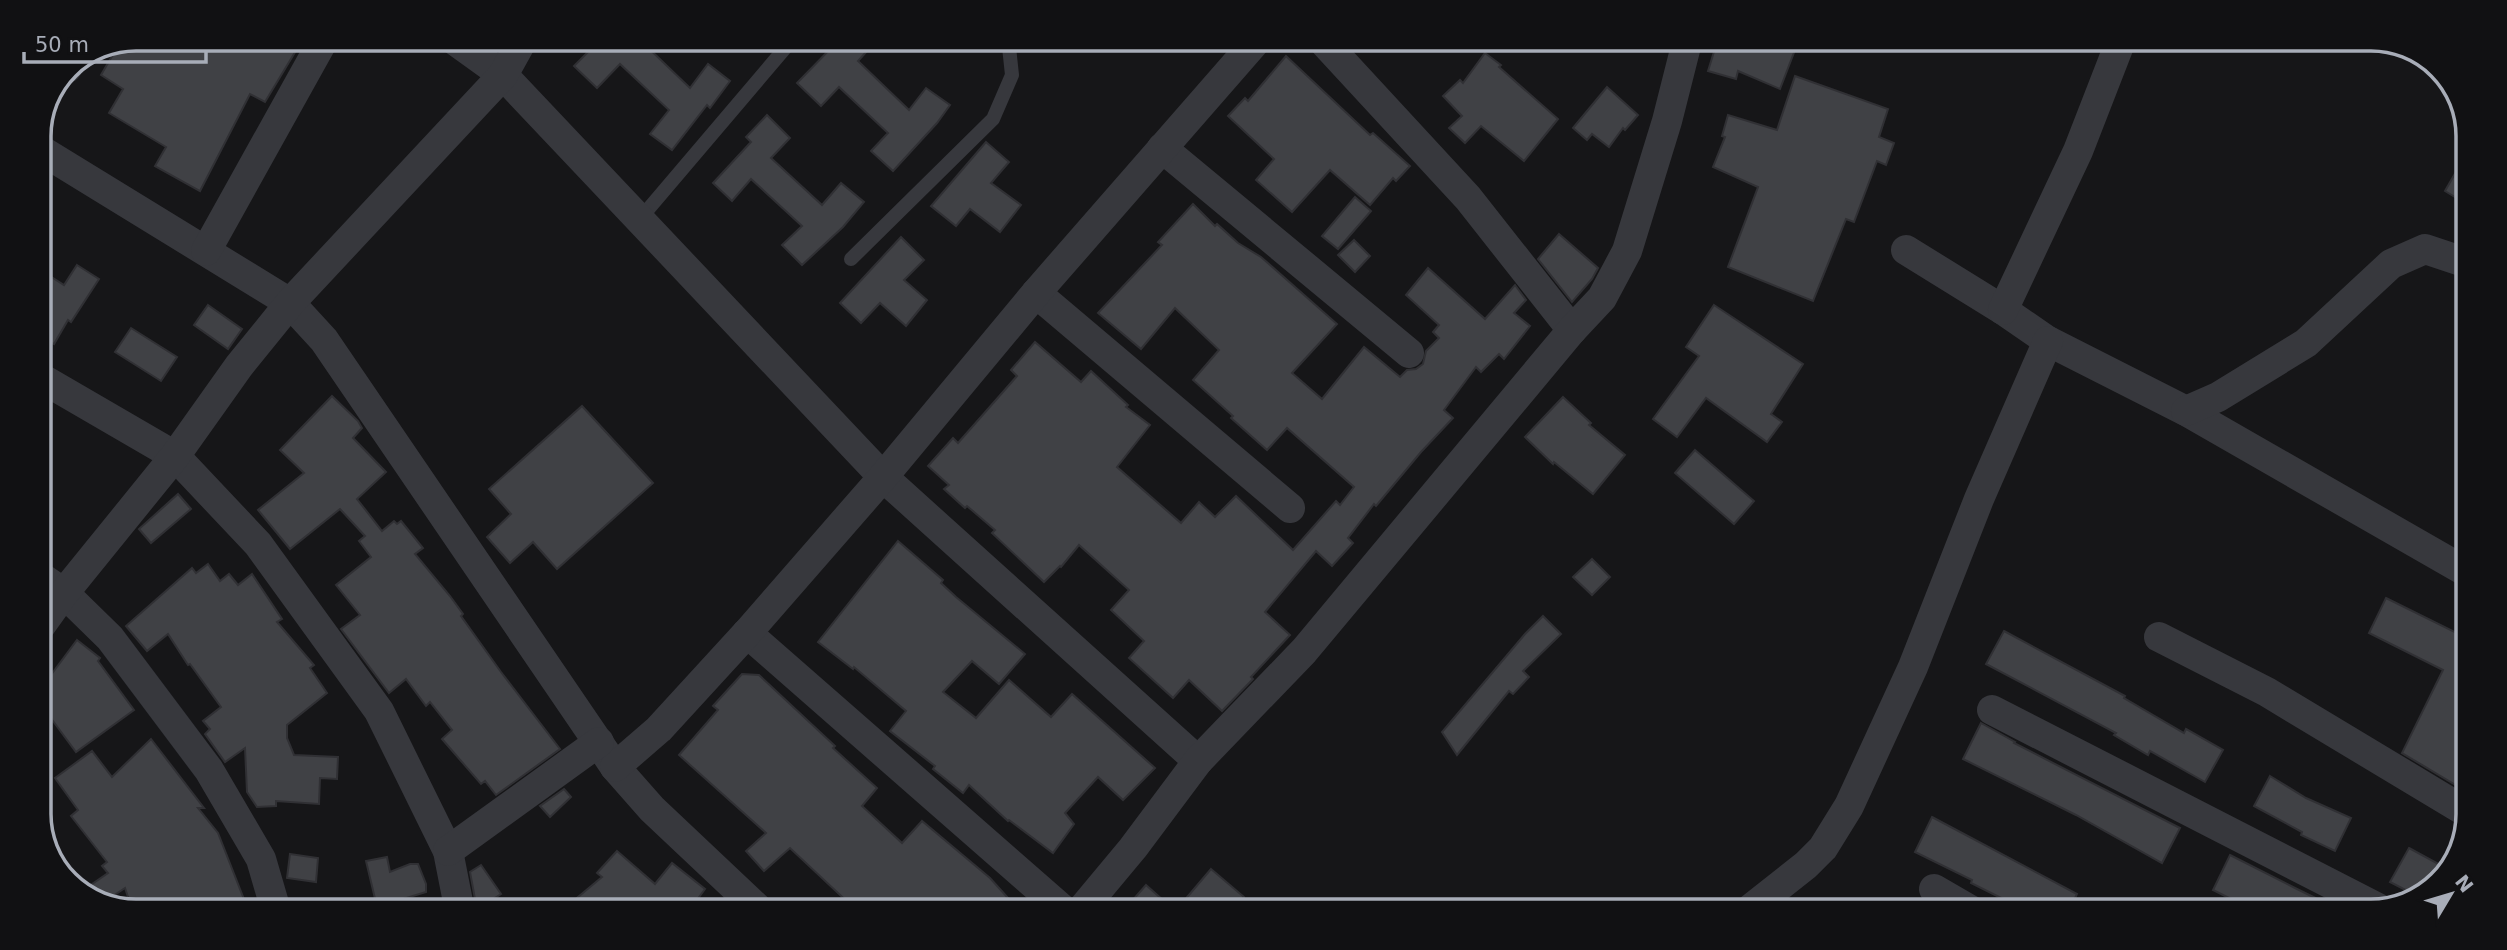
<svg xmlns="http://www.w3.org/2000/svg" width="2507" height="950" font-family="'DejaVu Sans',sans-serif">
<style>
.building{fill:#404145;stroke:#303034;stroke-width:2}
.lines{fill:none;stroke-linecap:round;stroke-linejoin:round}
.service{stroke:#37383d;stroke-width:14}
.minor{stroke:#37383d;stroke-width:30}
.rim{fill:none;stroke:#a8adb8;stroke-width:3.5}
</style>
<rect width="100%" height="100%" fill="#161618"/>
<!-- building -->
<g class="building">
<path d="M 136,38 L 253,39 L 303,39 L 265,102 L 250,94 L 200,191 L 155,166 L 166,147 L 109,113 L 123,89 L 101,75 L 118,46 Z"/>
<path d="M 600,40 L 640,40 L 690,88 L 708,64 L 730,81 L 710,108 L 707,105 L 672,150 L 650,134 L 669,110 L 620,64 L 597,88 L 574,66 Z"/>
<path d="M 839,40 L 877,40 L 858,61 L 909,110 L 926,88 L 950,105 L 937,123 L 893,171 L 871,151 L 888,133 L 839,87 L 821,106 L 797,83 Z"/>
<path d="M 1717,42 L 1798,42 L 1780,89 L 1738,71 L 1736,79 L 1708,71 Z"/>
<path d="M 1485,53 L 1501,65 L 1499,67 L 1558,119 L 1524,161 L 1481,126 L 1465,143 L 1449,128 L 1462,116 L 1443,96 L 1460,80 L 1463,83 Z"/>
<path d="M 1286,56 L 1370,135 L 1373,133 L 1410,166 L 1396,181 L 1393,178 L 1370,205 L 1330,170 L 1292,212 L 1256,180 L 1274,159 L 1228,116 L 1245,98 L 1248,101 Z"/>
<path d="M 1795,76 L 1888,109 L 1879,137 L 1894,143 L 1886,165 L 1877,161 L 1854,222 L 1846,219 L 1813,301 L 1728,267 L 1758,187 L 1713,167 L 1725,137 L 1722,136 L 1728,115 L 1777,130 Z"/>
<path d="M 1607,87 L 1638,115 L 1625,130 L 1623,128 L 1609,147 L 1592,134 L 1587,140 L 1573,128 Z"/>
<path d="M 767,115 L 790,138 L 771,158 L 822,205 L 841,183 L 864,202 L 843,227 L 802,265 L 782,245 L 802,226 L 751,179 L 732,201 L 713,183 L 751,142 L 746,137 Z"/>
<path d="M 986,142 L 1009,162 L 991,183 L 1021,205 L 1000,232 L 970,209 L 956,226 L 931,206 Z"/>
<path d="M 2468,151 L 2468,205 L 2445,191 Z"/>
<path d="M 1355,197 L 1371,211 L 1338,249 L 1322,236 Z"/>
<path d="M 1193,204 L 1215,226 L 1217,224 L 1238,243 L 1261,257 L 1337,324 L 1292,373 L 1322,399 L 1364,347 L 1400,377 L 1407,370 L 1416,369 L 1423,364 L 1426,351 L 1439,338 L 1433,332 L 1439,325 L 1406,295 L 1428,268 L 1485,319 L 1515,285 L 1526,300 L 1514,313 L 1530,326 L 1504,359 L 1499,354 L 1481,372 L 1476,367 L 1444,410 L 1453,418 L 1421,452 L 1376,506 L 1374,504 L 1348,538 L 1353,543 L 1332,566 L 1316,551 L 1265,612 L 1290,635 L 1251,677 L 1253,679 L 1222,711 L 1189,680 L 1173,698 L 1129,658 L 1144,641 L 1111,610 L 1129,590 L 1079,545 L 1061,567 L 1060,566 L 1044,582 L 992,533 L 995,530 L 967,506 L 965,508 L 944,489 L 949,485 L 928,466 L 953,438 L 958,443 L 1017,376 L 1011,370 L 1035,342 L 1081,382 L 1091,371 L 1128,405 L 1126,407 L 1150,425 L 1117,467 L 1181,523 L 1199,502 L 1215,517 L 1236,496 L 1293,550 L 1336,501 L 1340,505 L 1354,487 L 1287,428 L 1267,450 L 1231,418 L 1233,416 L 1193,380 L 1219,350 L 1175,308 L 1141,349 L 1098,313 L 1162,245 L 1158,242 Z"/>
<path d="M 1559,234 L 1598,268 L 1592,279 L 1572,302 L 1538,259 Z"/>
<path d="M 901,237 L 924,260 L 904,280 L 927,300 L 906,326 L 880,303 L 861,323 L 840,303 Z"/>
<path d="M 1354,240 L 1370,256 L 1355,272 L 1338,255 Z"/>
<path d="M 77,265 L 99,279 L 71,322 L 68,320 L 54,344 L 39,335 L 39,269 L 64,285 Z"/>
<path d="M 208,305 L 242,329 L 228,349 L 194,325 Z"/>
<path d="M 1714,305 L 1803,364 L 1771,414 L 1782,422 L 1767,442 L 1706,398 L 1677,437 L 1653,419 L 1699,356 L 1686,347 Z"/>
<path d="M 131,328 L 177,357 L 161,381 L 115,352 Z"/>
<path d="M 332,396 L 358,421 L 362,428 L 353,438 L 386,472 L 357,499 L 382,531 L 394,521 L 397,524 L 401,521 L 423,548 L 415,554 L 450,596 L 463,614 L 461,616 L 501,672 L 560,749 L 496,795 L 485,781 L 481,784 L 442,739 L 452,730 L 430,702 L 426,706 L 406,679 L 389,693 L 341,629 L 360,615 L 336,585 L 371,557 L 359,541 L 365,536 L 340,509 L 290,549 L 258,510 L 304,473 L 280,450 Z"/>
<path d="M 1563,397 L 1591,423 L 1589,425 L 1625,455 L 1593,494 L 1554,462 L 1553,464 L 1525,437 Z"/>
<path d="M 582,406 L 653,483 L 557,569 L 533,542 L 510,563 L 487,537 L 511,514 L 489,489 Z"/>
<path d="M 1695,450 L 1754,501 L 1734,524 L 1675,473 Z"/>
<path d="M 178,494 L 191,509 L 151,543 L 139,529 Z"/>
<path d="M 898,541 L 943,580 L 941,583 L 956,597 L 1025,654 L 999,684 L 972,661 L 943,692 L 976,718 L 1009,680 L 1051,717 L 1072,694 L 1155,768 L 1123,800 L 1098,777 L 1065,813 L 1074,824 L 1053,853 L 1009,820 L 1008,821 L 969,785 L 963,793 L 933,769 L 935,766 L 890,731 L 906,711 L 854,667 L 853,669 L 818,642 Z"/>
<path d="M 1592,559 L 1610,577 L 1592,595 L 1573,577 Z"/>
<path d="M 208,564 L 220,581 L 229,574 L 238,585 L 252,574 L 282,619 L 277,622 L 314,665 L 310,668 L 327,693 L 287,725 L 287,738 L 294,755 L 338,757 L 337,779 L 320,778 L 319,804 L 276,801 L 276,806 L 257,807 L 247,792 L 245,748 L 225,762 L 205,734 L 210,729 L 203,721 L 221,707 L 190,664 L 188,665 L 168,634 L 147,651 L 126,626 L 192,568 L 196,573 Z"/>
<path d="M 2386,598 L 2465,637 L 2464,790 L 2402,753 L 2443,670 L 2369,633 Z"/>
<path d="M 1543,616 L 1561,634 L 1523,671 L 1529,677 L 1513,694 L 1509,691 L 1457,755 L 1442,732 L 1525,634 Z"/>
<path d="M 2004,631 L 2125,696 L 2124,698 L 2184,733 L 2186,729 L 2223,750 L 2205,782 L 2150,751 L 2148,755 L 2114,735 L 2116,733 L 1986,664 Z"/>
<path d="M 77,640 L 100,658 L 98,661 L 134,710 L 76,752 L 50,717 L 39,729 L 39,691 Z"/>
<path d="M 742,674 L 759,675 L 835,746 L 833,748 L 877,788 L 862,806 L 902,843 L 922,821 L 990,878 L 1017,908 L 854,908 L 790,848 L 764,871 L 746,851 L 766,833 L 679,755 L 718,710 L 713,706 Z"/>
<path d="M 1981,723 L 2015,742 L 2014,743 L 2180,828 L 2162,863 L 2076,815 L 1963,759 Z"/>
<path d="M 151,739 L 204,808 L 198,808 L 218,833 L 247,907 L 131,906 L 125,888 L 101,904 L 82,891 L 108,873 L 102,866 L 107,862 L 71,816 L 78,810 L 55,778 L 92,751 L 112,777 Z"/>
<path d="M 2270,776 L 2306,798 L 2351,818 L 2335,851 L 2301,835 L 2302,832 L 2254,806 Z"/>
<path d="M 564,789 L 571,797 L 550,817 L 540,806 Z"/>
<path d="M 1932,817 L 2077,894 L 2069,911 L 2027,911 L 1971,883 L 1972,880 L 1915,852 Z"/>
<path d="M 2409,848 L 2446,868 L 2426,895 L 2419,897 L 2390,882 Z"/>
<path d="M 617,851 L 655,884 L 672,863 L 705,889 L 691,908 L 566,907 L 602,877 L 597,873 Z"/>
<path d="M 290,854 L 318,858 L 316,882 L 287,878 Z"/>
<path d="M 2230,855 L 2295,888 L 2342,911 L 2255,911 L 2213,890 Z"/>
<path d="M 387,857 L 390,872 L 410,864 L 418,864 L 426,884 L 426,892 L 377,907 L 366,861 Z"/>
<path d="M 481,865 L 501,894 L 481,907 L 475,899 L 470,872 Z"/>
<path d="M 1211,869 L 1244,897 L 1233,909 L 1177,909 Z"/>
<path d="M 1146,885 L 1173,909 L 1125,909 Z"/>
</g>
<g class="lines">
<!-- service -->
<g class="service">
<path d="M 639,220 L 792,40"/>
<path d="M 851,259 L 993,119 L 1012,75 L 1009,47 L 1004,41"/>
</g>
<!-- minor -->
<g class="minor">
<path d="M 453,39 L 503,75 L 883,477 L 1198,761"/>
<path d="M 1323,41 L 1468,198 L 1572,330"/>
<path d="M 67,68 L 67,67"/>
<path d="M 1162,148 L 1409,353"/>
<path d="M 39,149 L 290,303 L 324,340 L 615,767 L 652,809 L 757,908"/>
<path d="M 1906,250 L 2003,310 L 2048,341 L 2186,411 L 2465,571"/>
<path d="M 206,251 L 324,39"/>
<path d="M 1036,293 L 1290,508"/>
<path d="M 2003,310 L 2078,151 L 2120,43"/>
<path d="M 39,377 L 175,456 L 258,544 L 379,711 L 448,851 L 459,907"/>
<path d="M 2186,411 L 2218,397 L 2306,343 L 2391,264 L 2425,249 L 2467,263"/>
<path d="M 39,576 L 64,593 L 110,638 L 209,770 L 261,859 L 275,907"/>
<path d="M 39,628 L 64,593 L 175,456 L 239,366 L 290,303 L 503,75 L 523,39"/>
<path d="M 747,633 L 1061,908"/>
<path d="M 2159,637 L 2267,692 L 2463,810"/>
<path d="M 1992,710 L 2380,909"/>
<path d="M 615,767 L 659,729 L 747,633 L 883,477 L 1036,293 L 1256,41"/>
<path d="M 448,851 L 599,742"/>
<path d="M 1934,889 L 1972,911"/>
<path d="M 1083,908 L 1133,848 L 1198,761 L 1304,651 L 1572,330 L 1602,298 L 1627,251 L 1667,121 L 1687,42"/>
<path d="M 1749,910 L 1806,865 L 1823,848 L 1849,806 L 1913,667 L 1979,499 L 2048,341"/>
</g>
</g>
<!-- crop -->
<path d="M0 0H2507V950H0ZM136 51H2371A85 85 0 0 1 2456 136V814A85 85 0 0 1 2371 899H136A85 85 0 0 1 51 814V136A85 85 0 0 1 136 51Z" fill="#111113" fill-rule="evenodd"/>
<path class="rim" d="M136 51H2371A85 85 0 0 1 2456 136V814A85 85 0 0 1 2371 899H136A85 85 0 0 1 51 814V136A85 85 0 0 1 136 51Z"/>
<!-- north arrow -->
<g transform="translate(2451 894) rotate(52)" stroke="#111113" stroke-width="5" paint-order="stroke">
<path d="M0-5L12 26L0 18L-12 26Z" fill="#a8adb8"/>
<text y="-10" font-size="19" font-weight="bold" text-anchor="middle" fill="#a8adb8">N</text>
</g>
<!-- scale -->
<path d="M24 52v10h182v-10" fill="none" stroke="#a8adb8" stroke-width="3.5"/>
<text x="35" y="52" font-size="21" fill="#a8adb8" stroke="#111113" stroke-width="5" paint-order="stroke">50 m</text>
</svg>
